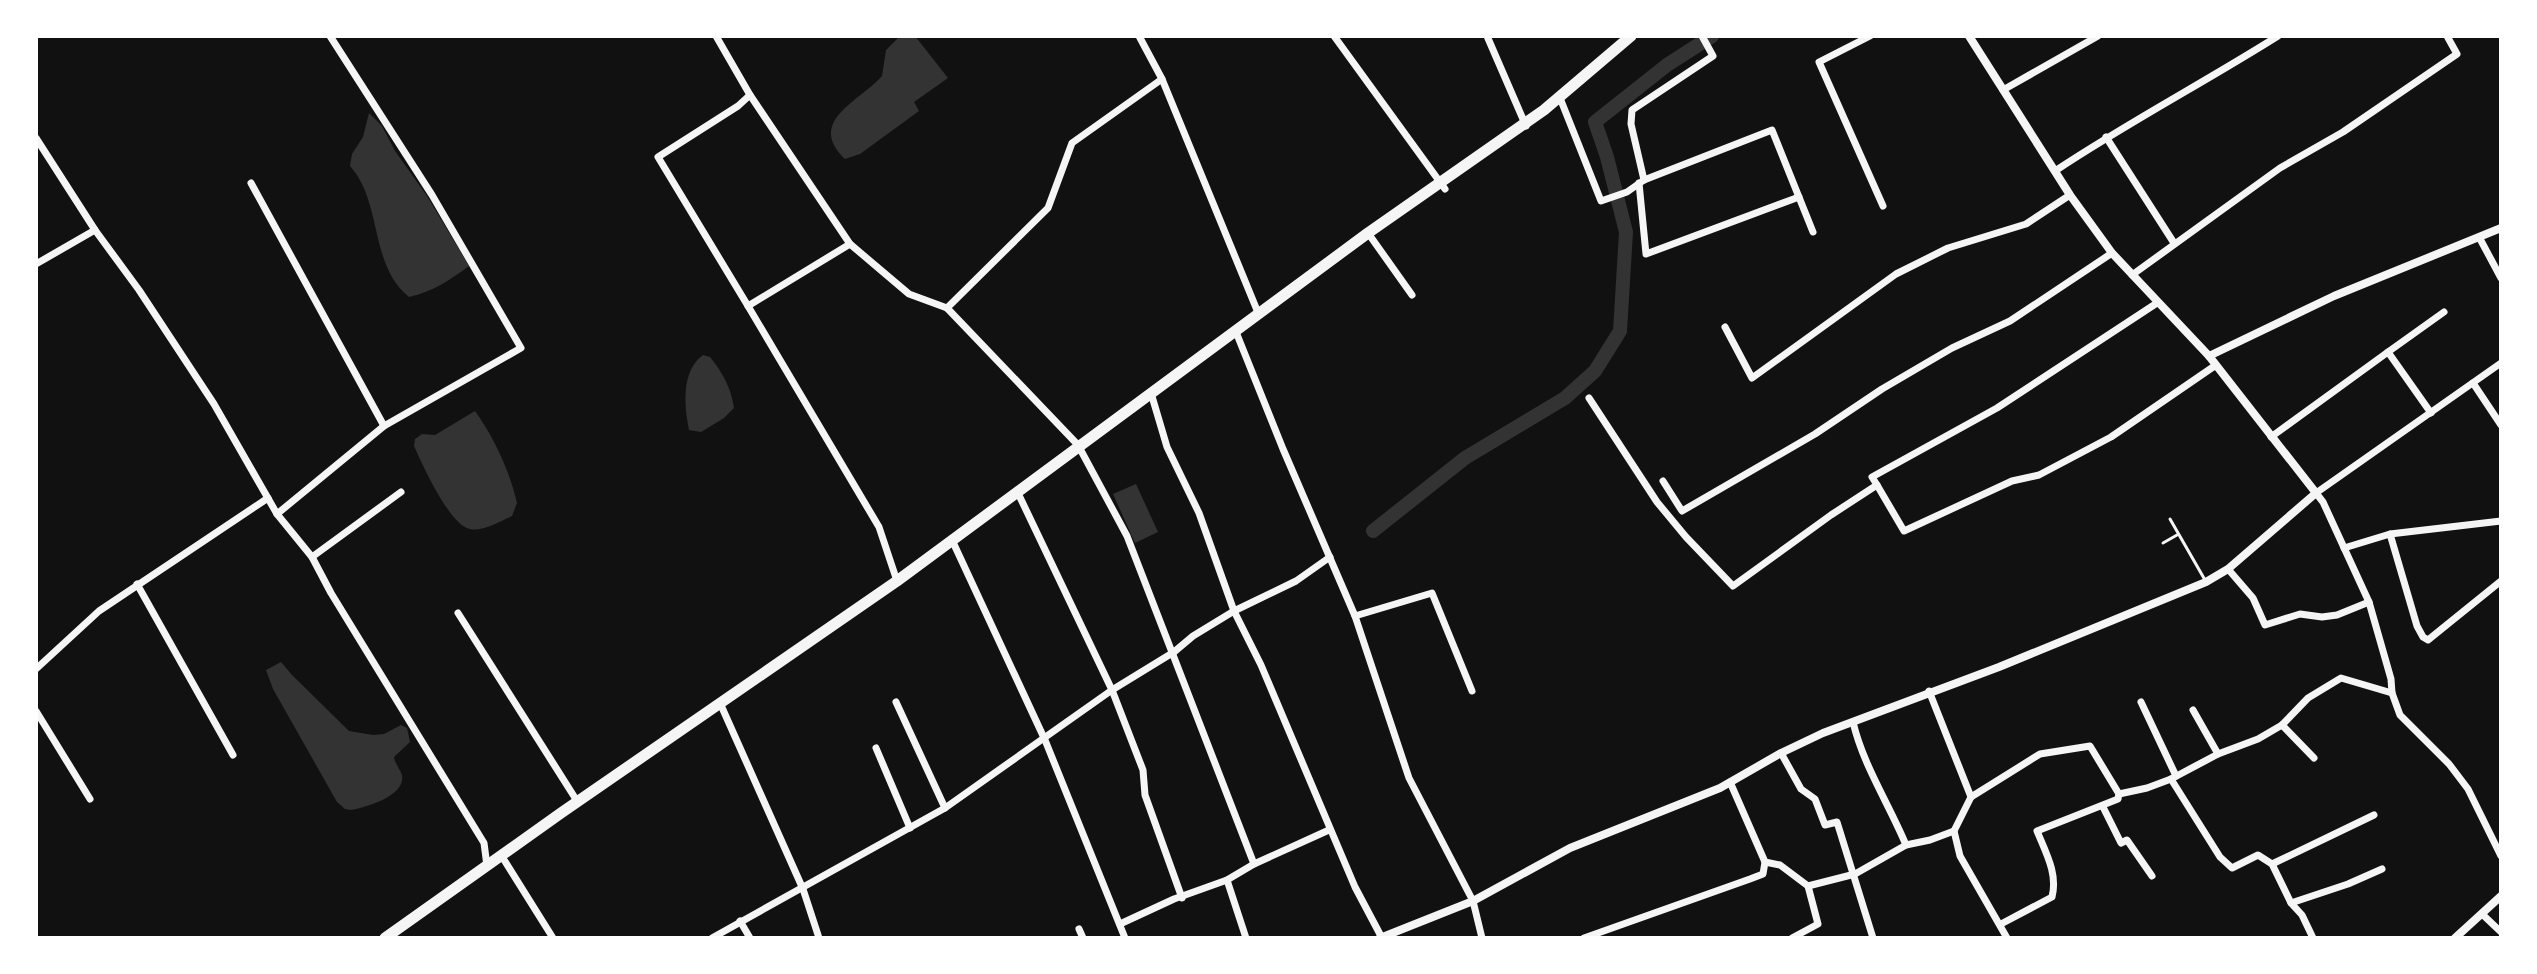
<svg xmlns="http://www.w3.org/2000/svg" width="2537" height="974" font-family="Roboto,sans-serif">
<style>
.water{fill:#333}
.lines{fill:none;stroke-linecap:round;stroke-linejoin:round}
.canal{stroke:#333;stroke-width:14}
.service{stroke:#f5f5f5;stroke-width:3}
.minor{stroke:#f5f5f5;stroke-width:7}
.tertiary{stroke:#f5f5f5;stroke-width:8}
.trunk{stroke:#f5f5f5;stroke-width:11}
</style>
<rect width="100%" height="100%" fill="#111"/>
<!-- water -->
<g class="water">
<path d="M 900,36 L 915,36 L 948,78 L 914,102 L 919,111 L 860,154 L 845,159 C 806,121 859,102 882,76 L 886,50 Z"/>
<path d="M 369,113 L 382,126 L 395,151 L 427,196 L 469,266 C 450,280 432,292 409,297 C 369,265 383,203 350,166 L 352,154 L 363,137 Z"/>
<path d="M 703,355 L 710,357 C 723,373 731,388 734,408 L 724,418 L 701,432 L 689,430 C 684,405 681,371 703,355 Z"/>
<path d="M 475,411 C 494,437 510,472 517,503 L 512,516 C 501,521 482,532 470,529 C 450,526 422,464 414,446 L 415,439 L 422,434 L 435,435 Z"/>
<path d="M 1136,484 L 1158,532 L 1135,543 L 1113,494 Z"/>
<path d="M 281,662 L 292,675 L 349,731 L 373,735 L 384,734 L 401,725 L 407,728 L 410,742 L 394,757 C 395,764 400,769 402,775 C 406,796 366,807 351,810 L 345,809 L 337,802 L 273,689 L 266,670 Z"/>
</g>
<g class="lines">
<!-- canal -->
<path class="canal" d="M 1373,531 L 1465,458 L 1565,398 L 1595,371 L 1620,331 L 1626,232 L 1607,157 L 1595,122 L 1667,65 L 1712,36"/>
<!-- service -->
<g class="service">
<path d="M 2170,519 L 2205,580"/>
<path d="M 2163,543 L 2177,535"/>
</g>
<!-- minor -->
<g class="minor">
<path d="M 716,36 L 750,95 L 850,244 L 909,294 L 947,308 L 1078,445 L 1127,536 L 1254,864"/>
<path d="M 1139,36 L 1162,79 L 1259,315"/>
<path d="M 1334,36 L 1445,189"/>
<path d="M 1487,36 L 1526,126"/>
<path d="M 1870,36 L 1819,62 L 1883,206"/>
<path d="M 2003,90 L 2098,36"/>
<path d="M 750,95 L 738,106 L 658,157 L 748,306 L 850,244"/>
<path d="M 1560,98 L 1601,201 L 1627,192 L 1644,180 L 1772,130 L 1813,232"/>
<path d="M 2106,137 L 2174,243"/>
<path d="M 36,138 L 95,230 L 139,290 L 214,404 L 277,514 L 312,557 L 331,593 L 484,843 L 487,866"/>
<path d="M 2055,171 C 2127,123 2205,82 2278,36"/>
<path d="M 1644,180 L 1631,124 L 1632,110 L 1713,56 L 1702,36"/>
<path d="M 251,183 L 384,426"/>
<path d="M 1639,183 L 1646,254 L 1799,197"/>
<path d="M 1368,233 L 1412,295"/>
<path d="M 2479,237 L 2501,278"/>
<path d="M 36,264 L 95,230"/>
<path d="M 2132,275 L 2280,168 L 2343,132 L 2457,54 L 2447,36"/>
<path d="M 748,306 L 879,527 L 897,581"/>
<path d="M 947,308 L 1048,208 L 1072,143 L 1162,79"/>
<path d="M 1725,327 L 1752,378 L 1896,274 L 1948,248 L 2026,224 L 2070,195"/>
<path d="M 1236,332 L 1283,449 L 1355,616 L 1409,778 L 1473,901 L 1482,938"/>
<path d="M 2388,352 L 2444,312"/>
<path d="M 2501,363 L 2316,493 L 2323,502 L 2369,602 L 2391,679 L 2392,693 L 2400,715 L 2449,764 L 2468,789 L 2501,856"/>
<path d="M 2473,383 L 2501,425"/>
<path d="M 1151,393 L 1167,447 L 1199,513 L 1234,611 L 1261,665 L 1355,887 L 1382,938"/>
<path d="M 1589,398 L 1657,502 L 1686,537 L 1733,586 L 1831,515 L 1877,485 L 1872,477 L 1997,408 L 2157,303"/>
<path d="M 2271,437 L 2388,352 L 2431,413"/>
<path d="M 1663,481 L 1682,511 L 1815,434 L 1882,389 L 1952,348 L 2010,321 L 2112,253"/>
<path d="M 1877,485 L 1904,531 L 2012,481 L 2039,475 L 2111,437 L 2216,365"/>
<path d="M 1017,491 L 1112,690 L 1143,770 L 1145,795 L 1182,898"/>
<path d="M 277,514 L 384,426 L 521,348 L 432,195 L 330,36"/>
<path d="M 2390,534 L 2417,626 L 2423,637 L 2428,640 L 2501,581"/>
<path d="M 952,540 L 1045,740 L 1125,938"/>
<path d="M 2344,548 L 2390,534 L 2501,521"/>
<path d="M 312,557 L 401,492"/>
<path d="M 2228,569 L 2253,598 L 2265,625 L 2300,614 L 2322,617 L 2337,615 L 2369,602"/>
<path d="M 137,584 L 233,755"/>
<path d="M 458,613 L 577,801"/>
<path d="M 1355,616 L 1432,593 L 1472,691"/>
<path d="M 36,669 L 99,611 L 268,498"/>
<path d="M 1929,691 L 1971,797 L 1954,831 L 1960,856 L 2007,938"/>
<path d="M 896,702 L 945,808"/>
<path d="M 2141,702 L 2176,776"/>
<path d="M 720,703 L 803,889 L 819,938"/>
<path d="M 2193,710 L 2218,754"/>
<path d="M 36,711 L 90,799"/>
<path d="M 1853,722 C 1863,765 1889,804 1906,845"/>
<path d="M 2282,725 L 2314,758"/>
<path d="M 876,748 L 910,828"/>
<path d="M 1781,753 L 1801,789 L 1815,799 L 1825,825 L 1837,822 L 1873,938"/>
<path d="M 2171,779 L 2220,857 L 2232,868 L 2258,855 L 2272,864 L 2291,903 L 2302,915 L 2313,938"/>
<path d="M 1730,782 L 1765,862 L 1780,865 L 1808,886 L 1818,924 L 1792,938"/>
<path d="M 1971,797 L 2040,754 L 2090,746 L 2119,794"/>
<path d="M 2103,807 L 2121,843 L 2127,840 L 2152,876"/>
<path d="M 501,855 L 553,938"/>
<path d="M 2272,864 L 2374,815"/>
<path d="M 1227,880 L 1246,938"/>
<path d="M 1808,886 L 1855,874 L 1906,845 L 1930,840 L 1954,831"/>
<path d="M 2291,903 L 2348,884 L 2382,869"/>
<path d="M 2482,914 L 2501,932"/>
<path d="M 740,921 L 750,938"/>
<path d="M 1120,924 L 1174,899 L 1227,880 L 1254,864 L 1329,830"/>
<path d="M 2001,924 L 2052,897 C 2058,874 2046,853 2037,831 L 2118,799 L 2119,794 L 2147,788 L 2171,779 L 2218,754 L 2258,739 L 2282,725 L 2308,698 L 2341,678 L 2392,693"/>
<path d="M 1079,929 L 1083,938"/>
<path d="M 712,938 L 945,808 L 1112,690 L 1174,652 L 1193,636 L 1234,611 L 1296,581 L 1330,557"/>
<path d="M 1584,938 L 1750,879 L 1763,874 L 1765,862"/>
</g>
<!-- tertiary -->
<g class="tertiary">
<path d="M 2209,356 L 2334,296 L 2501,228"/>
<path d="M 1380,938 L 1473,901 L 1570,848 L 1720,788 L 1781,753 L 1823,733 L 1999,667 L 2206,582 L 2228,569 L 2316,493 L 2209,356 L 2112,253 L 2070,195 L 1969,36"/>
<path d="M 2455,938 L 2501,896"/>
</g>
<!-- trunk -->
<path class="trunk" d="M 385,938 L 561,813 L 897,581 L 1368,233 L 1544,110 L 1631,36"/>
</g>
<!-- border -->
<rect width="2537" height="974" fill="none" stroke="#ffffff" stroke-width="76"/>
</svg>
